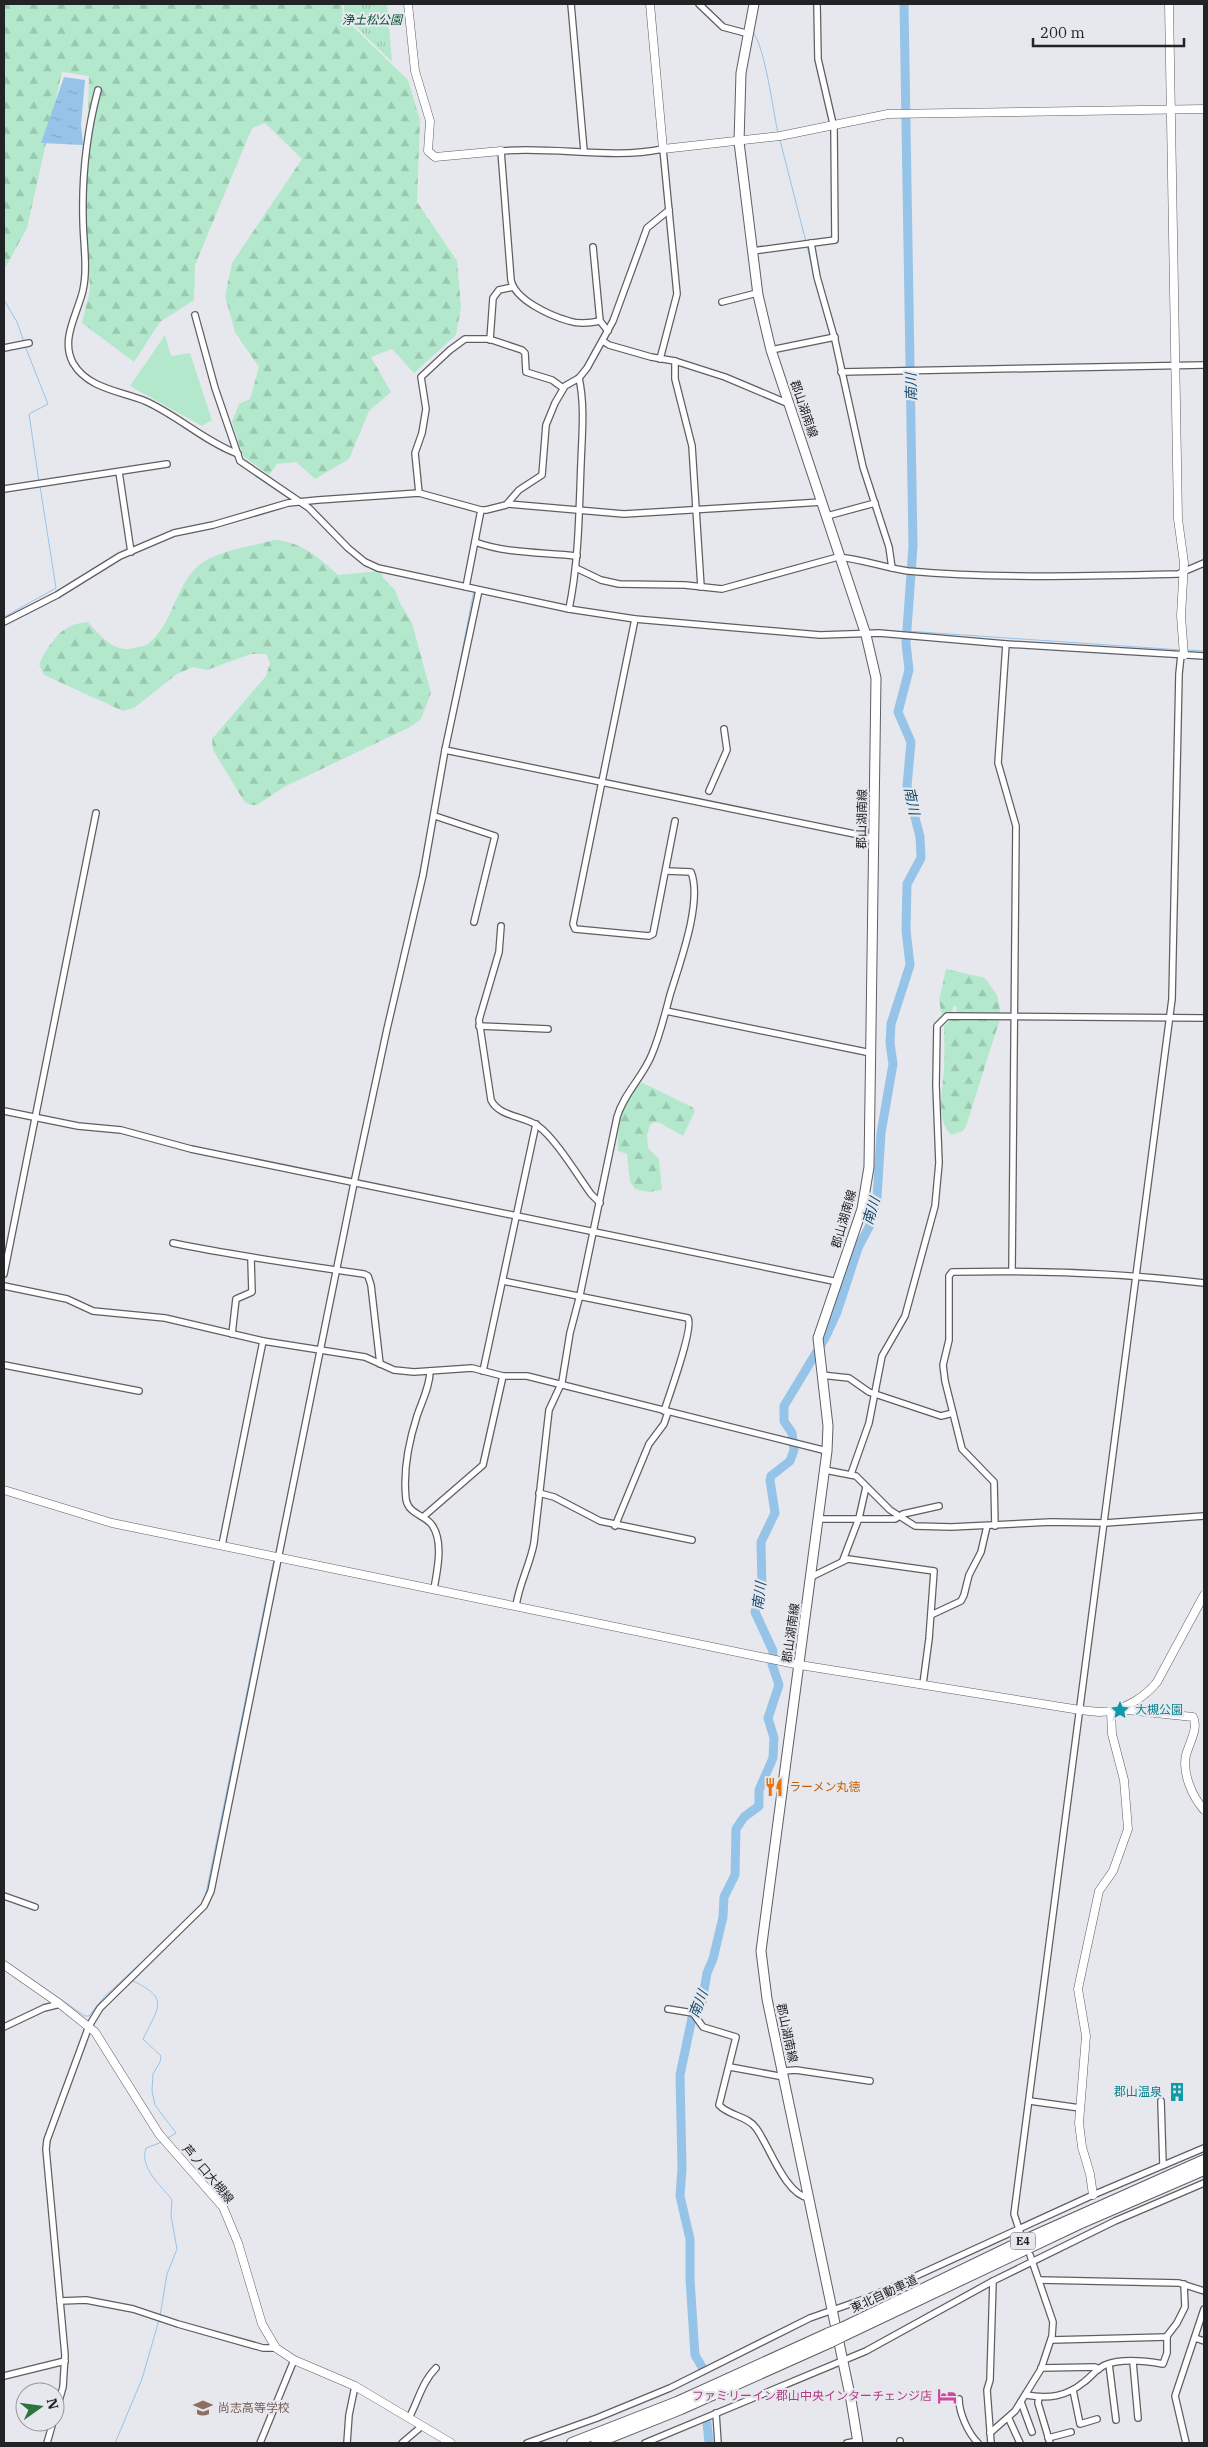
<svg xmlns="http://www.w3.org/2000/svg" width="1208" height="2447" font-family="'IBM Plex Serif','Noto Sans JP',serif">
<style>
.grass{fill:url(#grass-tufts)}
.forest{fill:url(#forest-firs)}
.pitch{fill:#b3e8cc}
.water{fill:url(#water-ripples)}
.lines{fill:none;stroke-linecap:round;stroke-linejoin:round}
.stream{stroke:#96c4e9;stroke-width:1}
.river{stroke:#96c4e9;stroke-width:9}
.street-casing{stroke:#5e5e64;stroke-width:8}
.secondary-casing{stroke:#5e5e64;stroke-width:9}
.primary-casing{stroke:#5e5e64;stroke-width:11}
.highway-casing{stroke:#5e5e64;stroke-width:12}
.street{stroke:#fff;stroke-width:5.5}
.secondary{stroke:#fff;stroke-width:8}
.primary{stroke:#fff;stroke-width:9}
.highway{stroke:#fff;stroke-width:10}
.highway-bridge-casing{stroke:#5e5e64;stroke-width:12;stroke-linecap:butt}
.highway-bridge{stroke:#fff;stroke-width:10}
.labels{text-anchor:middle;stroke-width:4.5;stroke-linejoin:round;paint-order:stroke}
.shield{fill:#e7e8ee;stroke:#5d5e61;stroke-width:1}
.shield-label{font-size:11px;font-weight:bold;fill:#222325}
.park-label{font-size:12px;font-style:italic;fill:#075136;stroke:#e7e8ee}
.street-label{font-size:12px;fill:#222325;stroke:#e7e8ee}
.culture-label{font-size:12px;fill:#0d838f;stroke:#e7e8ee;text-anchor:start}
.food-label{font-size:12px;fill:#c56008;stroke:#e7e8ee;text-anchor:start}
.hotel-label{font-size:12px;fill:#b23c85;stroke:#e7e8ee;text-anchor:end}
.education-label{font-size:12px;fill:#785e54;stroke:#e7e8ee;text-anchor:start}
.water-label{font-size:14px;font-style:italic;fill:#13486c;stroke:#e7e8ee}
</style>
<defs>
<pattern id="grass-tufts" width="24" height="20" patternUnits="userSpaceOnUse" patternTransform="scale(1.25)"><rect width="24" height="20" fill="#b3e8cc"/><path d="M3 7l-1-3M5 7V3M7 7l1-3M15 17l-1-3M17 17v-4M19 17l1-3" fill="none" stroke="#9ac7af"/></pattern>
<pattern id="forest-firs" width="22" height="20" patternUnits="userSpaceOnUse" patternTransform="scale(1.25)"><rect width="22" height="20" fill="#b3e8cc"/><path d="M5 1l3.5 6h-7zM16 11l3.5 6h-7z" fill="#9ac7af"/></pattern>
<pattern id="water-ripples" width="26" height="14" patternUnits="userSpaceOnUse" patternTransform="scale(1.25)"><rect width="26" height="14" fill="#96c4e9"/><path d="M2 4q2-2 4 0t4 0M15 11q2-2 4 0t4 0" fill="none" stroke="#81a8c8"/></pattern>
</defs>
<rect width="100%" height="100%" fill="#e7e8ee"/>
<!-- grass -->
<path class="grass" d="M 344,4 L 387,4 L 392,62 L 344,15 Z"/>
<!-- forest -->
<g class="forest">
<path d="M 4,4 L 342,4 L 343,17 L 408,80 L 420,120 L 417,202 L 457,261 L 461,307 L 456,335 L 414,373 L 392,349 L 371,357 L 391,392 L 369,411 L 349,459 L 315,479 L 296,462 L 277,464 L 269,475 L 243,456 L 232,422 L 239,404 L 250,399 L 259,367 L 235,332 L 225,296 L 232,263 L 302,159 L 265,123 L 252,128 L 195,265 L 194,300 L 160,322 L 134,362 L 82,323 L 90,290 L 86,212 L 89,76 L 62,72 L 27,228 L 4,270 Z"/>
<path d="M 274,540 C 301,541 319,558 338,575 L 381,571 L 383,578 L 395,590 L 400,603 L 412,623 L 431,693 L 421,719 L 410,727 L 284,787 L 257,805 L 250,805 L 244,801 L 213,750 L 212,739 L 266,676 L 270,663 L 266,654 L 251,654 L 207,670 L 193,667 L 177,674 L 134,708 L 123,711 L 44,675 L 39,664 C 51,641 61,624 88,622 C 102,637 113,653 135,648 C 140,646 146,646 149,643 C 173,624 175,586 198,566 C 217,550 251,547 274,540 Z"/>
<path d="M 946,969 L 985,978 L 997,995 L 1001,1016 L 966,1126 L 963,1131 L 951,1135 C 934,1117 944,1087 944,1065 C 945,1052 944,1039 944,1026 L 955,1016 L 957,1008 L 955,1006 L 953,1007 L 952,1015 L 942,1015 L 939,1001 Z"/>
<path d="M 643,1083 L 692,1107 L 695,1111 L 683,1136 L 660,1123 L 654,1122 L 650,1125 L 647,1135 L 648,1148 L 659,1159 L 662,1190 L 648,1192 L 635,1189 L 630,1181 L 627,1154 L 618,1151 C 617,1132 621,1090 643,1083 Z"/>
</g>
<!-- pitch -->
<path class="pitch" d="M 165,335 L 171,356 L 190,353 L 212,420 L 202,426 L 130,386 Z"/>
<!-- water -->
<path class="water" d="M 64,77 L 85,80 L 81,125 L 83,145 L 41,143 Z"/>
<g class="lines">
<!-- stream -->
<g class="stream">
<path d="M 753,32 C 765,47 773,111 778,133"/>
<path d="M 780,140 L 806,242"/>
<path d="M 807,246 L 812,267"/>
<path d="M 4,300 L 17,322 L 24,342"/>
<path d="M 25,346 L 48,404 L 29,414 L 39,482"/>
<path d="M 845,369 L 910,367"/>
<path d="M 4,617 L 56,588 L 40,486"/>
<path d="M 906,631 L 1181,650"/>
<path d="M 1188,650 L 1204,651"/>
<path d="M 439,770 L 474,590"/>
<path d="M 414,903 L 426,840"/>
<path d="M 352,1178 L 392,997"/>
<path d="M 334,1267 L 336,1256"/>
<path d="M 318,1347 L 324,1319"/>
<path d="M 276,1553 L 317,1351"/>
<path d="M 205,1898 L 274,1559"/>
<path d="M 4,1960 L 85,2016 L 89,2016 L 103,1998 L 156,1949"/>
<path d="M 131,1980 C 170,1998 159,2006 143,2039 L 161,2056 L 160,2062 L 153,2074 L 152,2091 L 155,2105 L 176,2133 L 168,2138"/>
<path d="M 160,2316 L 167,2274 L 177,2249 L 171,2216 L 172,2200 C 161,2185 139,2168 146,2148 L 162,2142"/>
<path d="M 115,2443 L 142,2379 L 159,2320"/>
</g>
<!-- river -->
<g class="river">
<path d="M 702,2367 L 695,2355 L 690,2279 L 690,2239 L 680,2196 L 682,2168 L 680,2075 L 692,2018 L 702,2002 L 707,1973 L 713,1959 L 723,1917 L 724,1897 L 735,1875 L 736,1829 L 744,1817 L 759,1806 L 759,1790 L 773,1758 L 774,1738 L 768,1718 L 779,1685 L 772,1664 L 773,1651 L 755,1612 L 762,1587 L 761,1542 L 775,1513 L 770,1480 L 771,1476 L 790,1461 L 794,1450 L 792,1433 L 784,1421 L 784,1406 L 825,1338 L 837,1312 L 858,1248 L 869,1227 L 877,1198 L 881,1133 L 893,1064 L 890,1043 L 891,1024 L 910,965 L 906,930 L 907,884 L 921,858 L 920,837 L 907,786 L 911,742 L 898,712 L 909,670 L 906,643 L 913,546 L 904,4"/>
<path d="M 707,2423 L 709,2443"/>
</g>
<!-- street casing -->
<g class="street-casing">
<g id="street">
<path d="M 571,4 L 584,151"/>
<path d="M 699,4 L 723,27 L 749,34"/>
<path d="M 98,90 C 87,131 82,175 83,218 C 83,241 88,267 83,290 C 78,313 60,339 73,363 C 88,389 121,391 145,401 C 177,415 204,441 238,454"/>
<path d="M 811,243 L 817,277 L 835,340 L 863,467 L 889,547 L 892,568"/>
<path d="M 593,247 L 600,321 L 608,331"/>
<path d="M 752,251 L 835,240 L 834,128 L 818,59 L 817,4"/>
<path d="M 722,302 L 757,293"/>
<path d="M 195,315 L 215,388 L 240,461 L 309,508 L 348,548 L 365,562 L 378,568 L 569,609 L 635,619 L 820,635 L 879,633 L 1006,644 L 1204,656"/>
<path d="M 600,321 C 591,323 578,324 569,321 C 551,316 515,300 511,280 L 501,151 C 554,146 611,160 663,149 L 677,294 L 660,359"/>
<path d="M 490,340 L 493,298 L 499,290 L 513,287"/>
<path d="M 603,341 L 609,345 L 651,357 L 675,361 L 725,377 L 789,404"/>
<path d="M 4,348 L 29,343"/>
<path d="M 771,350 L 835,337"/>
<path d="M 675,361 L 675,379 L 692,446 L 701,587"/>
<path d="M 841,372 L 1204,365"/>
<path d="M 119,472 L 131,552"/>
<path d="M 4,489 L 167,464"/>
<path d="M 419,493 L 415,453 L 422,433 L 426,409 L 421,377 L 450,350 L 465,339 L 489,339 L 522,350 L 525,353 L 526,372 L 552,380 L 563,388"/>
<path d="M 508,504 L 624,514 L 822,502"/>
<path d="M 827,516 L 875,503"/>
<path d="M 475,542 C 508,554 543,552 577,556"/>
<path d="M 576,568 L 601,580 L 619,584 L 685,585 L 722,589 L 838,557 C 862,559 885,568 908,571 C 998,579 1088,576 1178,574 L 1204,563"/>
<path d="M 466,587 L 481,510"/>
<path d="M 569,609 C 579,560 579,512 581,463 C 582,435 585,405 579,378"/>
<path d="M 635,619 L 573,924 L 575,929 L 649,936 L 653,934 L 675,821"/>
<path d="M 4,622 L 57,595 L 120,556 L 174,533 L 213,525 L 288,503 L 318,500 L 419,493 L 481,510 L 486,510 L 506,505 L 519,490 L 542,475 L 546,425 L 555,403 L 565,386 L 579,378 L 587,368 L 613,321 L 647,228 L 669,210"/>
<path d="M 1006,644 L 998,763 L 1016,826 L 1012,1271"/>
<path d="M 445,750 L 874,838"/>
<path d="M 709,791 L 727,750 L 724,729"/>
<path d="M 435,816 L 495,836 L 474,922"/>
<path d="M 501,926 L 499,952 L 479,1020 L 491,1100 C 499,1117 525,1116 538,1126 C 555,1138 578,1176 591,1194 L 600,1203"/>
<path d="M 666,1011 L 871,1053"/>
<path d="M 479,1026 L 548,1029"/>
<path d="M 4,1111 L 78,1126 L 121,1130 L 191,1149 L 838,1282"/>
<path d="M 173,1243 C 236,1256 300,1265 364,1274 L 368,1276 L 371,1285 L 380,1364"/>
<path d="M 4,1274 L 96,813"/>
<path d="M 503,1281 L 688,1318 C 694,1327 669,1396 664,1411"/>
<path d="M 4,1286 L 67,1299 L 93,1311 L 165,1318 L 263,1341 L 365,1357 L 394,1370 L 414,1372 L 472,1368 L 503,1376 L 527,1376 L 827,1451"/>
<path d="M 232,1334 L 236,1299 L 252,1292 L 251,1259"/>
<path d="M 4,1365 L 139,1391"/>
<path d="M 430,1371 C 430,1386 422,1401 417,1416 C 409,1441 403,1472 406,1499 C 408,1514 425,1515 432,1525 C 444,1542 437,1571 434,1589"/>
<path d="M 483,1371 L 536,1124"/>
<path d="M 821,1375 L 849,1378 L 869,1392 L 941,1416 L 953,1413"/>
<path d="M 825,1470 L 856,1476 L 890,1510 L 915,1526 L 951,1527 L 1051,1522 L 1105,1523 L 1204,1516"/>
<path d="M 851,1474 L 869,1423 L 882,1356 L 905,1316 L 935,1206 L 939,1163 L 936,1085 L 937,1026 L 947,1016 L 1204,1018"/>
<path d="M 539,1493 L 554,1497 L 600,1521 L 692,1540"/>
<path d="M 423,1517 L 483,1465 L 503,1376"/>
<path d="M 819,1519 L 895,1519 L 903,1514 L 939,1506"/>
<path d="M 615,1526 L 649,1444 L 664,1424 L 668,1412"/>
<path d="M 995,1526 L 994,1482 L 962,1449 L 945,1381 L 943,1365 L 949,1340 L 949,1276 L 952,1272 C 1037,1270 1120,1273 1204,1283"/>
<path d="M 222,1545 L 263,1341"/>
<path d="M 843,1560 L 859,1518 L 866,1487"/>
<path d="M 811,1577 L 848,1559 L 934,1571 L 929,1639 L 923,1684"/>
<path d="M 516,1606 C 519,1584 530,1565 534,1543 L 549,1410 L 562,1382 L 570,1333 L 580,1295 L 617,1117 C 624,1093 643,1077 652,1054 C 660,1035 665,1014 670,995 C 679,965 703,902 691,872 L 667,871"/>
<path d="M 931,1615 L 961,1601 L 964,1595 L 969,1575 L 981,1552 L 987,1526"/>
<path d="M 4,1896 L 35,1907"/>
<path d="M 668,2009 L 693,2013 L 703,2027 L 736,2037 L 719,2105 C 729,2116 748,2116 756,2128 C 769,2145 785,2195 809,2198"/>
<path d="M 4,2027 L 44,2008 L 60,2004"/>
<path d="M 730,2067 L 784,2077"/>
<path d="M 783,2071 L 796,2070 L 870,2081"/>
<path d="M 1030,2101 L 1080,2108"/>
<path d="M 1161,2101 L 1163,2165"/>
<path d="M 1021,2235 L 1014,2214 L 1172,999 L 1179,674 L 1181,655"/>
<path d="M 1040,2280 L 1179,2283 L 1204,2291"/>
<path d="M 60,2301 L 86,2300 L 133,2309 L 178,2324 L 263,2348 L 276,2348"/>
<path d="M 1195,2338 L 1204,2341"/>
<path d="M 1051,2340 L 1167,2337"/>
<path d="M 1133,2362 L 1138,2418"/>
<path d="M 1109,2364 L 1116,2420"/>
<path d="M 1041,2368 L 1095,2367 L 1099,2369"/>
<path d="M 4,2376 L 65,2361"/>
<path d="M 1073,2390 L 1080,2424 L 1097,2419"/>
<path d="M 1026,2395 C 1048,2399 1066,2397 1084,2382 C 1091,2377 1096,2369 1105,2365 C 1122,2358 1146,2361 1163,2364 L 1167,2353 L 1167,2336 L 1177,2323 L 1185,2307 L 1184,2284"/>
<path d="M 1039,2397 L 1038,2403 L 1050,2443"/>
<path d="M 959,2399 C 959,2413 968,2433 978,2443"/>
<path d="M 1021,2402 L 1032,2432"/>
<path d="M 716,2413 L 718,2443"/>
<path d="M 55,2415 L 63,2387 L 65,2355 L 46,2149 L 47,2140 L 89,2026 L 100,2008 L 204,1906 L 211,1891 L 354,1183 L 387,1029 L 423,875 L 445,750 L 479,590"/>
<path d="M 409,2418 C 418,2401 422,2382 436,2368"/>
<path d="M 1009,2419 L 1020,2443"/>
<path d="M 990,2433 L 1015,2411 L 1041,2369 L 1052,2336 L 1053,2322 L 1030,2255"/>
<path d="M 1048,2438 L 1071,2432"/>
<path d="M 47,2443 L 53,2422"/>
<path d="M 260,2443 L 294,2360"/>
<path d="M 347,2443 L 349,2415 L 355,2386"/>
<path d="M 402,2443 L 422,2426"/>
<path d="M 527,2443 L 597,2418 L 670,2388 L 810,2318 L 870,2297 L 1093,2195 L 1204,2148"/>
<path d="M 645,2443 L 866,2351 L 993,2281 L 1115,2221 L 1204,2183"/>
<path d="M 847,2443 L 858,2441"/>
<path d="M 900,2443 L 900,2441"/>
<path d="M 991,2443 L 987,2390 L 990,2380 L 993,2281"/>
<path d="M 1186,2443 L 1175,2396 L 1204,2309"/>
</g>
</g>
<!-- secondary casing -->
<g class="secondary-casing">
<g id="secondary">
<path d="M 408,4 L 415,71 L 430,121 L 428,151 L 435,157 L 501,151"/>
<path d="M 650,4 L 663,149 L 780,136 L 888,114 L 1204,109"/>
<path d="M 1169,4 L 1178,519 L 1184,563 L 1181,616 L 1184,655"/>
<path d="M 4,1490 L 112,1523 L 800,1665 L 1080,1710 L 1099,1712 L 1127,1710 L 1193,1717 C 1199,1727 1189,1744 1186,1755 C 1182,1773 1192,1796 1204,1810"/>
<path d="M 4,1965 L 60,2004 L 95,2032 L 159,2134 L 223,2207 L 238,2243 L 262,2324 L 276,2348 L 294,2360 L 355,2386 L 451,2443"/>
<path d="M 1093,2195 L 1090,2174 L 1082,2147 L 1079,2123 L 1086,2036 L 1078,1989 L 1099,1891 L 1113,1871 L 1128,1829 L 1124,1780 L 1112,1734 L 1111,1712 C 1130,1705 1144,1698 1157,1682 L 1204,1595"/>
</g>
</g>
<!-- primary casing -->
<g class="primary-casing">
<path id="primary" d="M 754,4 L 741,73 L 739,142 L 758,295 L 771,350 L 866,635 L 876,678 L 869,1167 L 862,1209 L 818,1338 L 828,1426 L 827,1451 L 761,1951 L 767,1999 L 851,2400 L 858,2443"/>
</g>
<!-- highway casing -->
<g class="highway-casing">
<g id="highway">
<path d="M 844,2327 L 1018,2243 L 1204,2160"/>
<path d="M 845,2335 L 1079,2224 L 1204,2170"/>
<path d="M 572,2443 L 677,2402 L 829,2333"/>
<path d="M 596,2443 L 681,2409 L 831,2342"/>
</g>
</g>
<!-- street -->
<use href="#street" class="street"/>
<!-- secondary -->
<use href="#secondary" class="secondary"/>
<!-- primary -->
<use href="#primary" class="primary"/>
<!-- highway -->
<use href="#highway" class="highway"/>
<!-- highway-bridge casing -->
<g class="highway-bridge-casing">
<g id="highway-bridge">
<path d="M 829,2333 L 844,2327"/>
<path d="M 831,2342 L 845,2335"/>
</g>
</g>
<!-- highway-bridge -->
<use href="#highway-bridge" class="highway-bridge"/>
</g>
<!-- icons -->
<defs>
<g id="sight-bare" transform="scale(1.5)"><path d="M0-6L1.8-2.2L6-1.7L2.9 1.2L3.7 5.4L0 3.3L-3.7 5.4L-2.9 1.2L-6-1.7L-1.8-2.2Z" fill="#0f9aa8" stroke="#e7e8ee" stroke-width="2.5" paint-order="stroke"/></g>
<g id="restaurant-bare" transform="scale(1.5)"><path d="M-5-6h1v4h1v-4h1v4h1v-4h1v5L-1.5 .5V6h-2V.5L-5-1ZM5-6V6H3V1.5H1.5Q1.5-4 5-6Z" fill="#e8710a" stroke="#e7e8ee" stroke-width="2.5" paint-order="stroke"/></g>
<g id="building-bare" transform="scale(1.5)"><path d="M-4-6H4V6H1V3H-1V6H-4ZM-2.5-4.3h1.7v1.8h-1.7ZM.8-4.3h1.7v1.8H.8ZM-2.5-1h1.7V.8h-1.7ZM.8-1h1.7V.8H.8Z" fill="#0f9aa8" stroke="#e7e8ee" stroke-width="2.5" paint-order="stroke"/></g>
<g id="hotel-bare" transform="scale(1.5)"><path d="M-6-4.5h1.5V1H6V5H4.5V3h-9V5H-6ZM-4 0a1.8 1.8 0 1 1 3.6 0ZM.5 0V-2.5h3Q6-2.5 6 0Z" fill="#d1479c" stroke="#e7e8ee" stroke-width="2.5" paint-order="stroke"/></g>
<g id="school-bare" transform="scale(1.5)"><path d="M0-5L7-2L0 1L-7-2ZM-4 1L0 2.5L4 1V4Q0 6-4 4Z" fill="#8d6e63" stroke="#e7e8ee" stroke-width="2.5" paint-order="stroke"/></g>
</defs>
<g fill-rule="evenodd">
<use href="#sight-bare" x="1120" y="1710"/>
<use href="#restaurant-bare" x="774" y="1787"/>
<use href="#building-bare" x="1177" y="2092"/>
<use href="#hotel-bare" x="947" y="2396"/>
<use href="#school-bare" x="203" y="2408"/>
</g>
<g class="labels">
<!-- shield labels -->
<rect class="shield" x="1010.5" y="2232.5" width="25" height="17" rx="4"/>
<g class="shield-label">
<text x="1023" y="2245">E4</text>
</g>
<!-- park labels -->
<g class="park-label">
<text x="372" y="24">浄土松公園</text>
</g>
<!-- street labels -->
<g class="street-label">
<text transform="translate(804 409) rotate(71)" y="4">郡山湖南線</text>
<text transform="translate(862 819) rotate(-89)" y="4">郡山湖南線</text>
<text transform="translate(844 1219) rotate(-74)" y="4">郡山湖南線</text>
<text transform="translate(791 1633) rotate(-82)" y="4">郡山湖南線</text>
<text transform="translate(787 2033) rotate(78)" y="4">郡山湖南線</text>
<text transform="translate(208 2174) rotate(50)" y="4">芦ノ口大槻線</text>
<text transform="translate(884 2294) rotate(-25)" y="4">東北自動車道</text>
</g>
<!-- culture labels -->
<g class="culture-label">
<text x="1135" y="1714">大槻公園</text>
<text x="1162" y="2096" text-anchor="end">郡山温泉</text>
</g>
<!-- food labels -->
<g class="food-label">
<text x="789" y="1791">ラーメン丸徳</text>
</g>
<!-- hotel labels -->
<g class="hotel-label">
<text x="932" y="2400">ファミリーイン郡山中央インターチェンジ店</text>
</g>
<!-- education labels -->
<g class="education-label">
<text x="218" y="2412">尚志高等学校</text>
</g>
<!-- water labels -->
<g class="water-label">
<text transform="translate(911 387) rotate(-91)" y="5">南川</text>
<text transform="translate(912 801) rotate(78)" y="5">南川</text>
<text transform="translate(871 1211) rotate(-73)" y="5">南川</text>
<text transform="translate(759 1596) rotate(-83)" y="5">南川</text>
<text transform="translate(698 2004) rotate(-69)" y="5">南川</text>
</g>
</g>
<!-- border -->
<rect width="1208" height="2447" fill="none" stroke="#222325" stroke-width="10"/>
<!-- north arrow -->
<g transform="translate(40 2407) rotate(76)"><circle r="24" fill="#e7e8ee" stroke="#98999e"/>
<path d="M0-4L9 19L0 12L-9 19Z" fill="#2e743f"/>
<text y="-8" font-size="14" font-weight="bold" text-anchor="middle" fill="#222325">N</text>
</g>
<!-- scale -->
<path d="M1033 38v8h151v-8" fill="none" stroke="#222325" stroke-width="2.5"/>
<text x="1040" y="38" font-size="15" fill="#222325" stroke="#e7e8ee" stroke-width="4" paint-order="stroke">200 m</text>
</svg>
